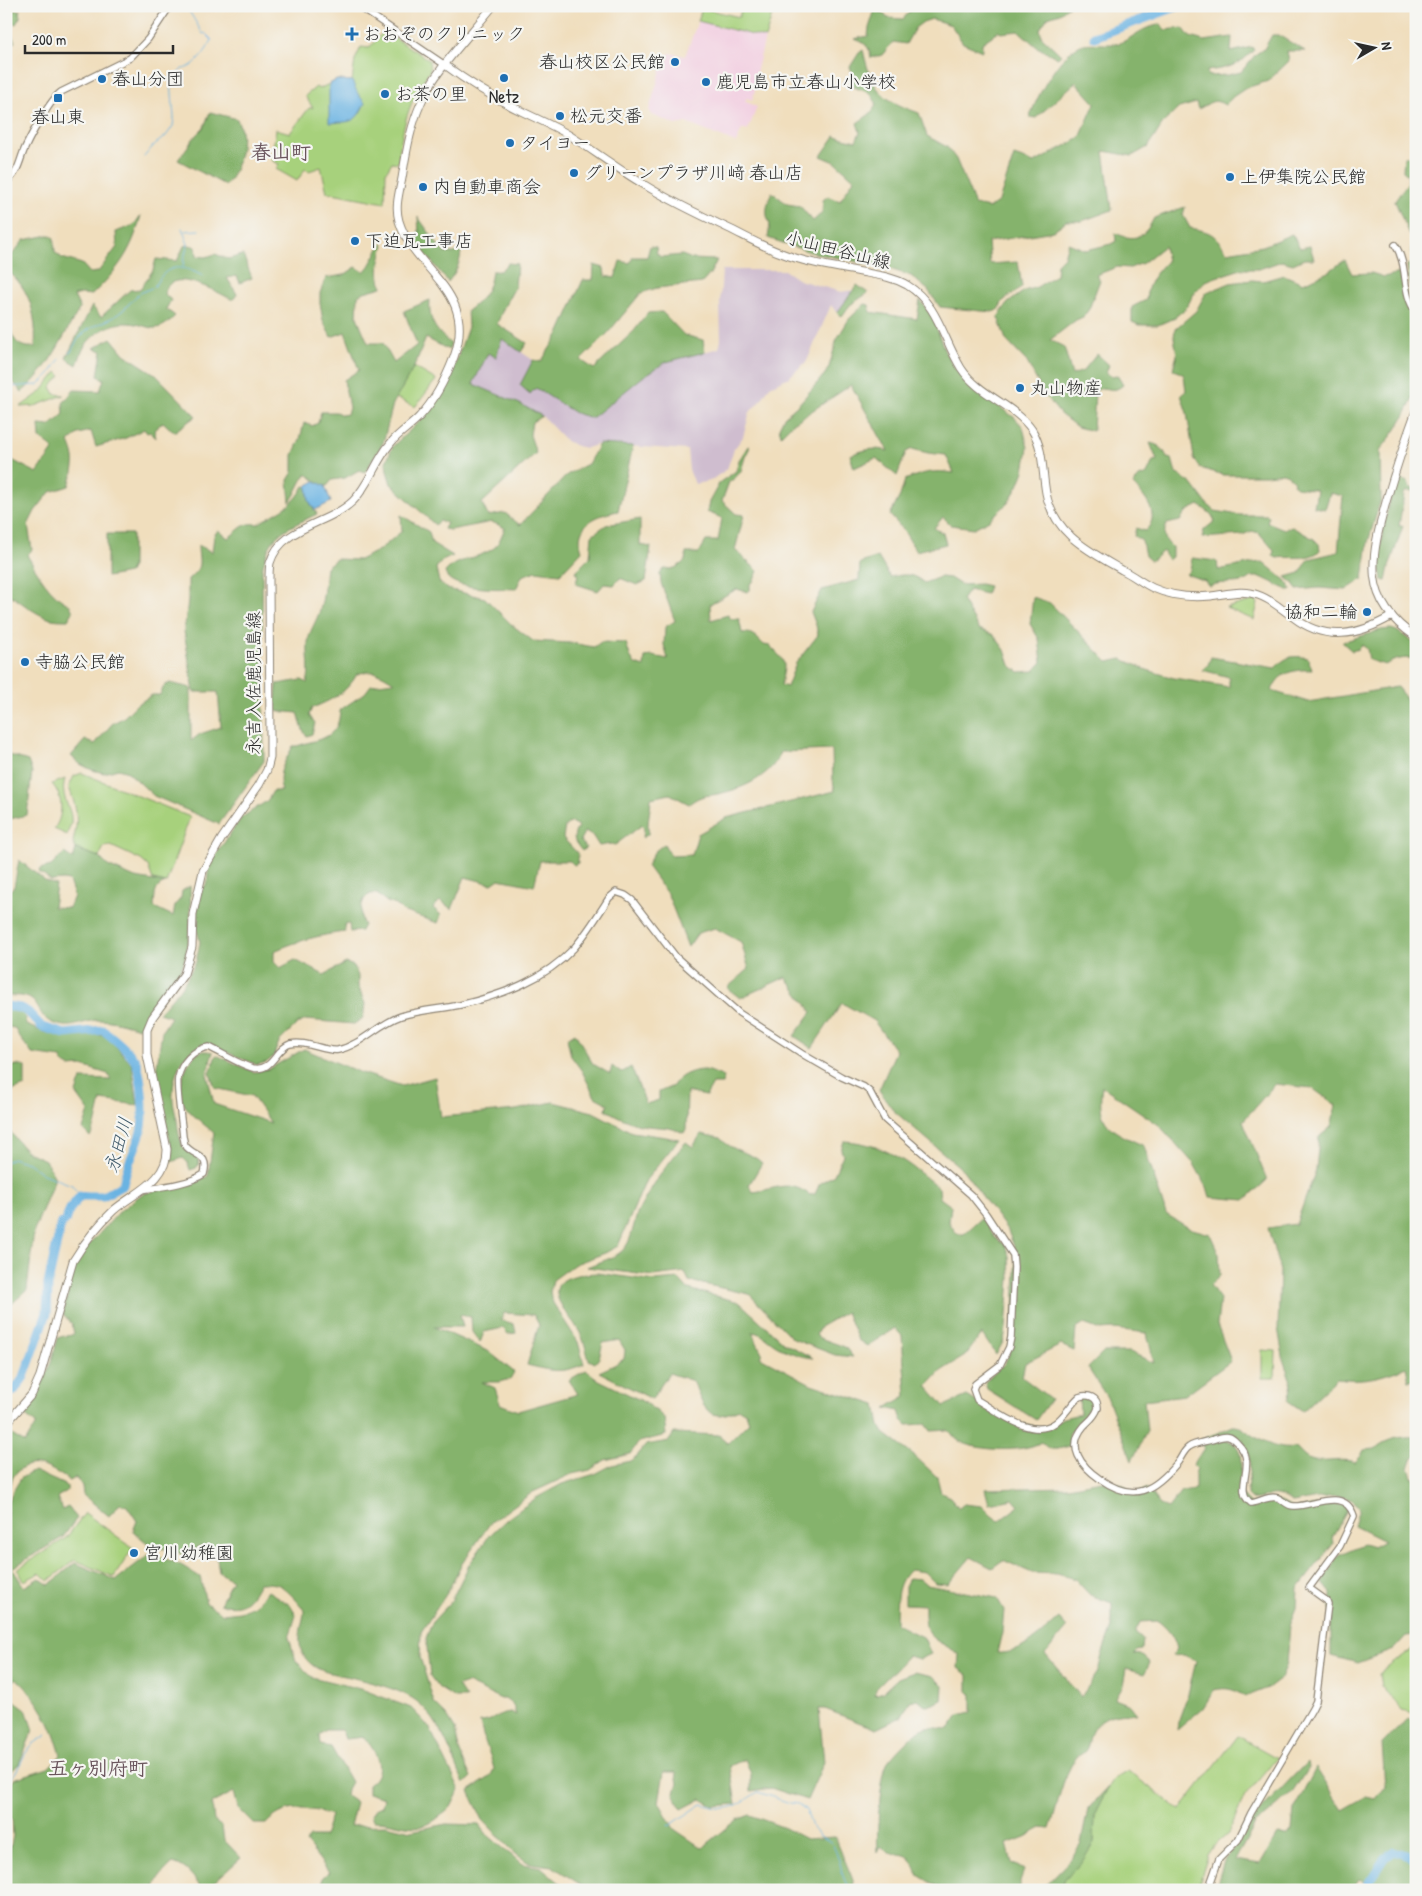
<svg xmlns="http://www.w3.org/2000/svg" width="1422" height="1896" font-family="'Patrick Hand','Klee One',sans-serif">
<style>
.built{fill:#f2cfe1}
.industrial{fill:#cfbdcf}
.green{fill:#a7d17c;stroke:#697e54}
.forest{fill:#85b36c;stroke:#586f4c}
.water{fill:#6ab3e2;stroke:#4a6f86}
.lines{fill:none;stroke-linecap:round;stroke-linejoin:round}
.stream{stroke:#6ab3e2;stroke-width:1}
.river{stroke:#6ab3e2;stroke-width:9}
.minor-casing{stroke:#8e8474;stroke-width:8}
.major-casing{stroke:#8e8474;stroke-width:9}
.minor{stroke:#fff;stroke-width:5.5}
.major{stroke:#fff;stroke-width:7}
.poi-dot{fill:#1f6fb2;stroke:#f6f6f2;stroke-width:2}
.labels{text-anchor:middle;stroke-width:4.5;stroke-linejoin:round;paint-order:stroke}
.poi-label{font-size:18px;fill:#2b2b2b;stroke:#f6f6f2;text-anchor:start}
.street-label{font-size:18px;fill:#2b2b2b;stroke:#f6f6f2}
.water-label{font-size:19px;font-style:italic;fill:#415b6b;stroke:#f6f6f2}
.quarter-label{font-size:20px;font-weight:bold;fill:#6b565e;stroke:#f6f6f2}
</style>
<rect width="100%" height="100%" fill="#f6f6f2"/>
<filter id="ink" filterUnits="userSpaceOnUse"><feTurbulence type="fractalNoise" baseFrequency=".02" numOctaves="2"/><feDisplacementMap in="SourceGraphic" scale="10" xChannelSelector="R" yChannelSelector="G"/><feConvolveMatrix kernelMatrix="1 2 1 2 8 2 1 2 1" color-interpolation-filters="sRGB"/></filter>
<filter id="wash" filterUnits="userSpaceOnUse"><feTurbulence type="fractalNoise" baseFrequency=".0096" numOctaves="4" result="noise"/><feDisplacementMap in="SourceGraphic" scale="20" xChannelSelector="R" yChannelSelector="G"/><feGaussianBlur stdDeviation="1.12" result="paint"/><feColorMatrix in="noise" values="0 0 0 0 0 0 0 0 0 0 0 0 0 0 0 0 0 1.4 0 .05"/><feComposite in="paint" operator="in"/></filter>
<g filter="url(#wash)">
<rect width="100%" height="100%" fill="#f0debd"/>
<!-- built -->
<path class="built" d="M 698,21 L 765,38 L 754,81 L 757,83 L 752,100 L 747,98 L 745,101 L 757,107 L 750,125 L 749,125 L 748,130 L 742,129 L 736,143 L 686,123 L 676,125 L 652,115 L 649,110 L 663,63 L 670,53 L 685,56 Z"/>
<!-- industrial -->
<path class="industrial" d="M 722,270 L 784,270 L 799,280 L 841,292 L 855,290 L 837,313 L 831,305 L 807,361 L 789,377 L 770,386 L 762,399 L 750,412 L 743,437 L 734,449 L 727,469 L 710,481 L 695,484 L 689,470 L 687,450 L 599,444 L 586,448 L 577,446 L 566,441 L 542,416 L 473,384 L 488,353 L 502,339 L 533,360 L 520,385 L 530,394 L 536,388 L 575,413 L 666,362 L 719,348 L 721,340 L 720,303 Z"/>
<!-- green -->
<g class="green">
<path d="M 742,6 L 772,15 L 765,38 L 698,21 L 702,8 L 739,17 Z"/>
<path d="M 384,31 L 429,60 L 430,70 C 409,101 402,126 398,163 L 392,162 L 386,172 L 385,203 L 327,192 L 321,167 L 309,171 L 305,169 L 297,181 L 276,169 L 279,164 L 271,160 L 276,129 L 290,133 L 309,108 L 313,108 L 305,96 L 316,87 L 319,89 L 337,80 L 352,81 L 355,60 L 361,47 L 369,48 Z"/>
<path d="M 414,367 L 436,380 L 415,407 L 396,398 Z"/>
<path d="M 57,372 L 61,376 L 51,387 L 55,394 L 64,395 L 35,406 L 20,407 L 41,392 Z"/>
<path d="M 1255,600 L 1258,603 L 1254,620 L 1226,608 Z"/>
<path d="M 82,773 L 190,817 L 166,883 L 153,880 L 148,866 L 141,860 L 111,846 L 104,847 L 99,857 L 76,849 L 73,842 C 79,818 77,810 69,787 L 74,776 Z"/>
<path d="M 65,779 C 59,799 73,807 71,823 C 70,827 68,831 67,835 L 54,829 C 64,815 63,796 52,784 Z"/>
<path d="M 1262,1350 L 1276,1351 L 1275,1378 L 1262,1378 Z"/>
<path d="M 85,1513 L 133,1548 L 114,1577 L 75,1560 L 48,1581 L 40,1573 L 24,1581 L 17,1569 L 66,1538 Z"/>
<path d="M 1416,1646 L 1416,1714 L 1402,1710 L 1381,1686 L 1379,1674 Z"/>
<path d="M 1238,1736 L 1277,1758 L 1245,1796 L 1228,1834 L 1214,1846 L 1208,1855 L 1197,1890 L 1062,1890 L 1064,1881 L 1094,1842 L 1095,1813 L 1097,1807 L 1113,1780 L 1128,1771 L 1180,1810 Z"/>
</g>
<!-- forest -->
<g class="forest">
<path d="M 922,6 L 1069,6 L 1060,13 L 1048,17 L 1040,29 L 1042,37 L 1061,55 L 1058,58 L 1037,47 L 1019,31 L 1001,33 L 999,31 L 982,43 L 982,51 L 963,43 L 951,25 L 932,19 L 923,22 L 915,28 L 906,44 L 893,42 L 882,55 L 871,58 C 870,46 864,42 854,39 L 868,36 L 869,28 L 875,9 L 884,13 L 887,18 L 903,19 L 911,10 Z"/>
<path d="M 6,10 L 20,10 L 20,17 L 16,24 L 11,24 L 9,29 L 15,42 L 6,48 Z"/>
<path d="M 1161,24 L 1165,30 L 1183,28 L 1190,37 L 1204,41 L 1232,37 L 1231,52 L 1252,47 L 1254,50 C 1238,66 1229,68 1207,71 L 1208,76 L 1228,75 L 1241,72 L 1256,54 L 1264,49 L 1272,35 L 1278,35 L 1305,51 L 1287,51 L 1289,61 L 1268,81 L 1246,88 L 1234,96 L 1225,105 C 1212,97 1210,104 1198,109 L 1196,103 L 1179,108 L 1164,122 L 1148,147 L 1132,156 L 1104,151 L 1112,210 L 1082,221 L 1066,221 L 1053,231 L 988,242 L 990,264 L 1018,262 L 1022,287 L 1003,301 L 998,310 L 992,312 L 940,307 L 928,290 L 911,276 L 887,268 L 810,252 L 768,238 L 770,224 C 764,213 767,204 772,192 L 787,204 L 800,206 L 813,221 L 822,213 L 823,200 L 828,196 L 840,201 L 854,179 L 835,162 L 821,156 L 835,136 L 856,141 L 860,132 L 857,123 L 870,114 L 877,104 L 870,93 L 854,87 C 851,80 854,74 850,67 L 859,53 L 863,50 C 872,90 880,99 919,113 L 927,136 L 947,147 L 956,159 L 975,205 L 989,208 L 999,201 L 1014,156 L 1034,163 L 1080,138 L 1095,103 L 1076,82 L 1036,118 L 1030,117 C 1036,97 1062,49 1084,44 C 1093,42 1108,46 1119,43 C 1127,41 1135,34 1143,30 C 1148,27 1155,26 1161,24 Z"/>
<path d="M 210,112 L 237,119 C 238,123 241,127 241,131 C 244,144 236,178 225,185 L 178,160 L 196,135 L 204,127 Z"/>
<path d="M 1410,156 L 1411,163 L 1416,166 L 1416,181 L 1409,182 L 1409,190 L 1416,196 L 1416,308 L 1412,296 L 1407,265 L 1412,263 L 1412,242 L 1395,201 L 1408,182 L 1408,175 L 1403,171 L 1404,157 Z"/>
<path d="M 1185,207 L 1183,215 L 1190,228 C 1213,232 1214,234 1227,252 L 1263,246 L 1292,234 L 1300,248 L 1310,246 L 1314,259 L 1304,259 L 1293,264 L 1282,261 L 1259,269 L 1241,269 L 1213,278 L 1204,282 L 1195,292 L 1186,308 L 1174,318 L 1158,325 L 1139,325 L 1132,322 L 1132,307 L 1146,300 C 1147,282 1156,273 1167,261 L 1164,246 L 1143,263 L 1130,268 L 1117,267 L 1096,275 L 1100,280 L 1089,309 L 1083,317 L 1076,320 L 1050,340 L 1064,347 L 1072,375 L 1083,371 L 1097,354 L 1109,365 L 1106,373 L 1111,376 L 1117,375 L 1123,385 C 1115,392 1111,389 1102,388 L 1095,391 L 1093,431 L 1077,427 L 1060,414 L 1044,394 L 1027,362 L 1006,340 L 998,317 L 1008,303 L 1024,291 L 1037,287 L 1056,275 L 1057,264 L 1064,257 L 1068,243 L 1086,250 L 1111,244 L 1116,241 L 1115,233 C 1135,242 1144,238 1154,218 Z"/>
<path d="M 141,215 C 132,252 118,269 92,295 L 81,294 L 74,296 L 80,308 C 61,339 51,367 22,392 L 6,374 L 6,319 C 13,336 14,349 35,347 C 37,318 31,288 6,270 L 6,256 L 12,255 L 24,240 L 49,235 L 54,238 L 55,252 L 62,258 L 82,264 L 90,273 L 98,272 L 117,247 L 116,232 L 134,225 Z"/>
<path d="M 418,217 L 444,253 L 455,253 L 461,249 C 461,262 456,272 448,282 L 414,240 L 419,234 Z"/>
<path d="M 382,243 L 384,245 C 380,260 377,272 382,287 L 364,292 L 358,296 L 357,317 L 368,343 L 383,343 L 394,363 L 417,345 L 404,311 L 430,300 C 428,321 436,331 451,344 L 449,350 L 426,338 L 414,367 L 393,404 L 383,443 L 365,472 L 359,470 L 345,478 L 332,480 L 327,486 C 318,485 314,478 306,474 C 299,483 297,493 290,502 L 288,480 L 293,472 L 293,455 L 300,439 L 304,423 L 312,426 L 318,423 L 321,412 L 336,412 L 342,415 L 347,414 L 349,408 L 344,380 L 359,370 L 345,332 L 331,337 L 323,321 L 320,303 L 320,293 L 326,278 L 344,275 L 356,267 L 364,272 L 369,266 Z"/>
<path d="M 189,245 L 196,247 L 197,256 L 206,257 L 215,254 L 228,259 L 243,255 L 252,278 L 240,283 L 237,276 L 227,278 L 237,294 L 233,300 C 219,293 168,264 165,294 L 171,300 L 166,309 L 175,316 C 153,339 149,322 124,323 C 112,323 94,333 87,343 C 82,349 80,357 77,365 L 66,358 L 92,306 L 101,317 L 130,290 L 140,289 L 153,270 L 156,259 L 177,261 L 184,246 Z"/>
<path d="M 650,246 L 656,247 L 657,254 L 661,257 L 682,255 L 692,259 L 717,260 L 710,274 L 702,283 L 657,288 L 641,293 L 607,334 L 581,360 L 594,369 L 634,331 L 648,313 L 662,312 L 684,335 L 703,340 L 705,352 L 666,362 L 644,376 L 592,418 L 575,413 L 536,388 L 530,394 L 520,385 L 533,360 L 541,362 L 560,332 L 583,280 L 593,280 L 594,265 L 604,268 L 605,276 L 615,278 L 620,261 L 630,263 L 633,257 L 647,257 Z"/>
<path d="M 1345,260 L 1352,274 L 1371,273 L 1384,277 L 1400,273 L 1406,293 L 1408,307 L 1416,318 L 1416,330 L 1412,348 L 1416,350 C 1416,361 1417,374 1416,385 C 1412,408 1395,433 1380,450 L 1381,499 L 1368,542 L 1363,579 L 1346,590 L 1319,588 L 1297,590 L 1293,583 L 1286,577 L 1300,573 L 1309,559 L 1338,552 L 1343,496 L 1330,493 L 1325,509 L 1314,507 L 1317,490 L 1297,487 L 1293,484 L 1294,482 L 1288,475 L 1283,473 L 1266,475 L 1224,475 L 1200,468 L 1194,458 L 1187,413 L 1181,395 L 1186,391 L 1184,375 L 1173,369 L 1177,355 L 1174,337 L 1175,329 L 1196,311 L 1206,293 L 1230,283 L 1252,280 L 1263,281 L 1284,275 L 1303,283 L 1328,272 Z"/>
<path d="M 508,263 L 517,264 L 515,287 L 504,307 L 497,324 L 527,343 L 521,352 L 502,339 L 496,357 L 488,353 L 473,384 L 520,404 L 542,416 L 532,422 L 530,435 L 536,453 L 482,503 L 488,516 L 505,513 L 520,525 L 568,474 L 588,464 L 599,444 L 633,446 L 618,511 C 597,515 573,524 582,551 L 560,574 L 536,571 L 522,576 L 516,589 C 500,588 448,591 445,572 C 457,558 479,559 494,548 C 499,544 502,534 505,528 L 492,522 L 450,530 L 444,529 L 447,523 L 440,521 L 435,525 L 391,484 L 387,471 L 386,462 L 393,446 L 424,417 L 443,390 L 457,359 L 468,327 L 467,311 C 482,300 490,290 492,271 L 500,271 Z"/>
<path d="M 857,285 L 868,293 L 850,305 L 842,316 L 837,313 Z"/>
<path d="M 920,300 L 933,318 L 945,352 L 957,371 L 983,395 L 1015,418 L 1023,427 L 1028,448 L 1024,471 L 1018,486 L 1008,503 L 989,520 L 974,528 L 951,525 L 943,517 L 934,528 L 943,533 L 946,544 L 916,551 L 904,531 L 890,515 L 900,496 L 905,480 C 924,472 934,470 954,473 L 946,455 L 928,453 L 912,449 L 906,452 L 897,476 L 876,458 L 854,468 L 850,455 C 864,450 873,447 888,451 L 851,385 L 792,424 L 781,435 L 779,427 L 784,417 L 798,405 L 825,374 L 829,367 L 837,339 L 849,319 L 865,304 L 869,305 L 870,312 L 917,319 Z"/>
<path d="M 111,338 L 124,354 L 155,374 L 196,416 L 174,432 L 163,422 L 154,430 L 156,438 L 150,432 L 147,433 L 144,429 L 126,438 L 96,447 L 91,431 L 78,434 L 69,442 C 77,461 75,466 69,486 L 50,492 L 35,511 L 28,525 L 32,550 L 27,555 C 38,573 50,596 70,605 L 73,612 L 68,620 C 61,620 54,620 48,618 C 33,613 21,601 6,593 L 6,453 L 12,460 L 37,473 L 54,449 L 40,438 L 39,425 L 50,426 L 64,414 L 63,403 L 74,390 L 100,391 L 104,379 L 98,376 L 102,351 L 94,348 Z"/>
<path d="M 1150,443 C 1160,445 1164,449 1167,458 L 1172,459 L 1176,473 L 1192,484 L 1207,504 L 1215,511 L 1239,515 L 1267,515 L 1269,516 L 1267,522 L 1284,529 L 1292,527 L 1314,539 L 1319,544 L 1320,550 C 1311,561 1289,556 1277,558 L 1273,556 L 1274,550 L 1259,533 L 1252,531 L 1242,535 L 1202,538 L 1204,530 L 1215,521 L 1211,514 L 1199,505 L 1187,511 L 1180,521 L 1167,524 C 1163,535 1163,539 1172,547 L 1172,557 L 1168,560 L 1163,551 L 1151,561 L 1145,556 L 1142,541 L 1134,536 L 1136,528 L 1145,531 C 1162,516 1145,497 1133,485 L 1139,477 L 1147,474 L 1153,461 L 1157,460 Z"/>
<path d="M 748,446 L 750,447 L 745,457 L 741,471 L 735,478 L 729,482 L 722,501 L 736,514 L 744,515 L 735,550 L 758,571 L 753,582 L 750,584 L 750,589 L 747,592 L 737,589 L 710,604 L 711,620 L 728,615 L 731,619 L 739,619 L 742,633 C 752,631 758,639 764,645 L 770,646 C 788,664 785,662 781,685 L 787,687 L 796,663 L 818,635 L 816,625 L 811,612 L 822,590 L 859,580 L 860,563 L 878,557 L 890,577 C 905,574 912,573 924,583 L 940,577 L 950,578 L 961,585 L 980,584 L 989,586 L 986,594 L 969,590 L 962,600 L 979,629 L 994,635 L 1005,650 L 1010,665 L 1019,672 L 1034,671 L 1042,662 L 1039,639 L 1030,624 L 1033,597 L 1050,603 L 1108,662 L 1122,659 L 1147,670 L 1174,678 L 1229,687 L 1229,677 L 1202,670 L 1208,665 L 1211,657 L 1275,668 C 1287,656 1292,655 1308,658 L 1312,670 C 1295,669 1278,672 1272,691 L 1308,702 L 1397,687 L 1416,711 L 1416,1379 L 1409,1380 L 1406,1367 C 1383,1377 1362,1382 1337,1378 L 1303,1411 L 1288,1401 L 1292,1384 L 1284,1362 L 1278,1328 L 1280,1271 L 1268,1228 L 1296,1224 L 1316,1170 L 1319,1137 L 1331,1127 L 1336,1105 L 1312,1088 L 1275,1084 L 1243,1121 L 1267,1180 L 1245,1200 L 1210,1197 L 1207,1187 L 1194,1164 L 1159,1125 L 1102,1086 C 1096,1127 1111,1130 1144,1146 L 1166,1214 L 1189,1228 L 1210,1234 L 1219,1254 L 1220,1276 L 1210,1285 L 1220,1299 L 1217,1325 L 1231,1361 L 1185,1395 L 1144,1400 L 1147,1431 L 1132,1461 L 1108,1399 L 1088,1368 L 1104,1352 L 1130,1352 L 1154,1363 L 1147,1333 L 1114,1329 L 1100,1330 L 1084,1324 L 1076,1329 L 1074,1351 L 1061,1345 L 1025,1363 L 1022,1377 L 1051,1399 L 1036,1420 L 987,1389 L 985,1382 L 1005,1363 L 1012,1346 L 1017,1254 L 1008,1231 L 963,1170 L 894,1111 L 879,1090 L 896,1051 L 874,1021 L 842,1003 L 812,1048 L 794,1036 L 812,1012 L 786,977 L 740,998 L 727,988 L 749,969 L 741,942 L 715,928 L 698,933 L 688,947 L 668,895 L 647,866 L 654,852 L 664,844 L 671,856 L 692,855 L 698,834 L 726,818 L 835,791 L 833,781 L 832,750 L 781,752 C 772,775 745,788 722,793 C 707,797 703,793 689,804 L 670,794 L 651,798 C 651,810 646,822 649,833 L 643,838 L 644,829 L 642,825 L 615,845 L 611,844 L 599,846 L 592,835 L 585,831 L 580,840 L 586,848 L 582,851 C 573,840 572,839 578,826 L 571,822 L 565,826 L 563,838 L 578,854 L 578,863 L 574,865 L 570,861 L 540,861 L 534,886 L 499,879 L 492,884 L 465,877 L 452,909 L 440,901 L 433,908 L 441,915 L 438,923 L 402,911 L 396,905 L 387,902 L 377,894 C 374,894 371,893 369,895 C 360,898 359,919 364,925 L 361,931 L 350,932 L 349,924 L 344,924 L 345,932 C 319,935 297,941 274,951 L 274,962 L 280,968 L 295,960 L 324,975 L 346,963 L 354,966 L 358,976 L 358,986 L 365,1004 L 363,1018 L 354,1024 L 306,1020 L 297,1024 L 279,1042 L 273,1057 L 267,1062 L 257,1065 L 208,1044 C 185,1047 173,1072 173,1093 C 172,1102 175,1111 177,1120 C 178,1128 179,1139 183,1146 C 186,1151 193,1154 198,1158 L 199,1164 L 196,1168 L 190,1170 L 188,1163 L 183,1158 L 171,1162 L 172,1152 L 169,1136 L 155,1079 L 162,1031 L 171,1017 L 159,1013 L 183,985 L 196,962 L 200,942 L 195,922 L 200,893 L 207,883 L 209,865 L 241,818 L 267,801 L 273,791 L 282,791 C 276,773 285,762 293,746 L 297,746 C 320,738 339,740 340,710 L 365,693 L 371,685 L 394,682 C 381,673 373,669 357,674 C 348,692 330,701 312,708 L 309,715 L 315,723 L 312,734 L 307,736 C 301,730 301,720 298,713 L 275,711 L 277,684 L 302,680 L 307,683 C 311,670 307,657 308,643 C 309,633 313,627 317,618 C 324,603 324,583 326,567 L 336,559 L 359,560 L 379,550 L 402,531 L 401,515 L 429,532 L 432,543 L 453,556 L 442,561 L 436,568 L 439,582 L 447,589 L 485,598 L 512,625 L 533,641 L 571,643 L 594,647 L 601,642 L 626,643 L 630,656 L 635,664 L 644,667 L 645,657 L 652,656 L 668,659 L 664,645 L 665,627 L 675,621 L 661,583 L 660,574 L 664,569 C 673,570 678,567 685,561 L 686,553 L 699,553 L 706,541 L 718,541 L 722,518 L 707,512 L 709,502 L 720,482 L 736,471 L 739,460 Z"/>
<path d="M 1396,478 L 1408,482 L 1409,487 L 1414,489 L 1414,492 L 1407,491 L 1404,494 L 1399,526 L 1403,526 L 1389,567 L 1386,581 L 1382,580 C 1375,546 1388,511 1396,478 Z"/>
<path d="M 304,486 L 307,487 L 309,501 L 317,514 C 285,530 270,531 262,570 L 264,761 L 219,824 L 154,796 L 128,772 L 118,769 L 104,773 L 92,770 L 80,764 L 71,756 L 85,740 L 95,744 L 112,724 L 124,717 L 136,705 L 152,695 L 160,695 L 164,686 L 170,683 L 191,688 L 191,741 L 200,734 L 221,727 L 218,692 L 194,692 L 184,631 L 188,601 L 188,579 C 204,567 198,562 198,545 L 212,552 L 214,536 L 218,530 L 228,538 C 240,530 242,522 258,524 C 277,511 293,508 304,486 Z"/>
<path d="M 640,519 L 640,545 L 651,547 L 646,581 L 637,585 L 620,578 L 614,585 L 604,584 L 598,591 L 576,584 L 578,574 L 576,571 L 590,557 L 592,535 L 606,525 Z"/>
<path d="M 107,534 L 132,534 L 132,566 L 129,573 L 107,577 Z"/>
<path d="M 1192,558 L 1217,561 L 1218,570 L 1253,563 L 1263,562 L 1286,581 L 1292,590 L 1288,590 L 1261,577 L 1252,577 C 1240,587 1223,580 1209,586 L 1205,581 L 1186,574 L 1190,570 Z"/>
<path d="M 1391,629 L 1397,631 L 1416,644 L 1416,659 C 1404,657 1395,659 1385,665 L 1369,660 L 1367,649 L 1362,645 L 1358,649 L 1352,651 L 1342,642 L 1381,630 Z"/>
<path d="M 6,754 L 28,761 L 32,772 L 27,815 L 10,819 L 6,814 Z"/>
<path d="M 76,849 L 99,857 L 108,866 L 135,878 L 166,883 C 154,886 155,896 154,907 L 173,916 L 175,905 L 181,898 L 182,891 L 190,886 C 191,917 192,954 175,981 C 164,998 151,1012 139,1028 C 125,1024 112,1020 97,1020 C 84,1021 73,1029 59,1025 C 36,1020 42,1002 26,997 C 20,995 12,996 6,996 L 6,893 L 14,887 L 19,860 L 45,881 L 56,885 L 53,907 L 69,908 L 74,896 L 69,881 L 63,880 L 51,881 L 39,872 L 40,869 L 51,866 L 64,853 L 73,859 Z"/>
<path d="M 6,1009 L 24,1013 L 26,1025 L 44,1032 L 68,1036 L 92,1033 L 108,1037 L 132,1064 L 138,1105 L 101,1100 L 95,1126 L 90,1137 L 83,1129 L 89,1111 L 76,1093 L 81,1079 L 111,1080 L 108,1074 L 82,1066 L 69,1067 L 63,1063 L 61,1058 L 32,1054 C 27,1045 18,1038 15,1028 L 6,1027 Z"/>
<path d="M 575,1033 L 593,1064 L 610,1074 L 612,1066 L 621,1073 L 631,1067 L 646,1104 L 659,1100 L 659,1092 L 673,1086 C 678,1076 692,1070 704,1070 C 710,1070 718,1075 724,1077 L 722,1084 L 713,1084 L 706,1096 L 687,1092 L 686,1129 L 684,1133 C 668,1126 663,1128 648,1126 C 633,1125 619,1117 606,1110 L 608,1104 L 595,1097 L 582,1071 L 571,1056 L 567,1038 Z"/>
<path d="M 304,1049 L 359,1072 L 402,1086 L 435,1077 L 441,1117 L 516,1110 L 553,1102 L 593,1112 L 632,1132 L 679,1139 L 646,1180 L 618,1246 L 605,1253 L 575,1264 L 553,1280 L 550,1292 L 553,1303 L 578,1342 L 584,1364 C 561,1374 551,1371 527,1365 L 539,1325 L 534,1315 L 504,1313 L 501,1320 L 514,1324 L 516,1333 L 508,1334 L 503,1328 L 484,1332 L 480,1343 L 472,1332 L 471,1317 L 460,1315 L 463,1327 L 434,1327 L 488,1351 L 514,1372 L 510,1379 L 499,1382 L 482,1382 L 495,1388 L 500,1404 L 518,1411 L 578,1394 L 569,1380 L 586,1370 L 599,1380 L 642,1401 L 658,1412 L 664,1418 L 666,1435 L 639,1442 L 630,1454 L 605,1460 L 590,1470 L 572,1474 L 533,1492 L 491,1522 L 461,1565 L 447,1593 L 421,1632 L 420,1657 L 434,1703 L 447,1716 L 455,1729 L 459,1750 L 471,1778 L 464,1784 C 453,1757 438,1714 412,1698 C 395,1688 373,1683 354,1678 C 340,1674 322,1674 311,1664 C 297,1652 299,1639 302,1623 C 303,1619 304,1615 304,1611 C 303,1606 287,1590 281,1586 C 276,1583 266,1583 259,1583 C 249,1602 243,1609 220,1604 L 232,1580 L 219,1572 L 217,1559 L 209,1545 L 198,1546 L 189,1558 L 173,1550 L 152,1547 L 133,1531 L 137,1521 L 127,1506 L 120,1504 L 109,1516 L 83,1495 L 82,1486 L 76,1477 L 70,1481 C 55,1471 33,1455 17,1472 C 11,1477 9,1490 6,1497 L 6,1433 L 7,1432 L 25,1443 L 36,1424 L 23,1414 C 42,1389 50,1369 58,1338 C 63,1335 68,1337 74,1334 L 72,1324 L 63,1314 L 72,1277 L 76,1266 L 87,1247 L 121,1210 L 142,1194 L 200,1180 L 208,1176 L 214,1133 C 205,1125 186,1111 181,1099 C 177,1087 187,1059 198,1053 C 203,1050 207,1051 213,1052 L 207,1074 L 214,1104 L 271,1123 L 252,1096 L 215,1088 L 210,1073 L 216,1055 L 254,1072 L 269,1069 Z"/>
<path d="M 19,1065 L 25,1067 L 25,1086 L 6,1093 L 6,1070 L 13,1066 Z"/>
<path d="M 6,1127 L 26,1151 L 45,1160 L 55,1178 L 34,1231 L 27,1290 L 6,1309 Z"/>
<path d="M 701,1134 L 720,1138 C 732,1152 750,1151 762,1163 L 749,1185 L 753,1192 C 777,1189 788,1179 810,1195 L 815,1194 L 820,1183 L 834,1175 L 843,1155 L 841,1150 L 844,1141 C 885,1143 908,1163 939,1188 L 940,1198 L 951,1206 L 949,1222 L 957,1234 L 964,1234 L 983,1217 L 994,1237 L 1005,1245 L 1009,1256 L 1010,1279 L 1006,1328 L 1004,1340 L 996,1355 L 982,1334 L 965,1356 L 941,1371 L 927,1386 L 944,1406 L 967,1396 L 1012,1423 L 1046,1427 L 1063,1418 L 1080,1414 L 1079,1397 L 1090,1399 L 1093,1404 L 1091,1409 L 1069,1434 L 1072,1445 C 1059,1449 1051,1453 1041,1442 C 1025,1453 976,1451 959,1441 C 955,1439 952,1433 948,1430 L 931,1431 L 926,1424 L 907,1425 L 902,1420 L 899,1411 L 886,1408 L 906,1396 L 902,1336 L 895,1328 L 867,1346 L 858,1340 L 846,1312 L 820,1327 L 816,1335 L 820,1338 L 845,1347 L 853,1357 L 835,1355 L 793,1339 L 749,1294 L 689,1281 L 685,1272 L 653,1276 L 587,1267 C 598,1262 613,1259 622,1251 C 632,1242 633,1224 638,1212 C 652,1185 666,1165 686,1142 L 693,1147 Z"/>
<path d="M 597,1273 L 655,1281 L 679,1279 L 688,1289 L 739,1302 L 784,1343 L 813,1358 C 800,1357 788,1352 776,1345 C 768,1340 762,1333 752,1332 L 762,1353 L 760,1357 L 811,1384 L 876,1405 L 880,1426 L 884,1433 L 918,1459 L 937,1477 L 941,1493 L 950,1497 L 959,1508 L 964,1504 L 982,1506 L 992,1516 L 999,1521 L 1019,1506 L 1013,1499 L 989,1504 L 985,1489 L 1068,1487 L 1102,1481 L 1124,1485 L 1136,1493 L 1147,1488 L 1160,1505 L 1168,1508 L 1181,1491 L 1195,1489 L 1195,1473 L 1197,1469 L 1193,1465 L 1204,1448 L 1201,1445 C 1208,1443 1217,1439 1224,1440 C 1251,1442 1236,1478 1242,1495 C 1243,1498 1247,1501 1250,1504 L 1269,1499 L 1277,1500 L 1294,1509 L 1317,1505 L 1345,1504 L 1348,1509 L 1332,1537 L 1333,1544 L 1298,1589 L 1297,1608 L 1290,1625 L 1287,1664 L 1281,1678 L 1268,1688 L 1245,1697 C 1234,1689 1227,1687 1214,1690 L 1203,1708 L 1177,1730 L 1178,1722 L 1188,1694 L 1196,1661 L 1184,1655 L 1172,1656 L 1177,1649 C 1174,1636 1168,1629 1158,1621 L 1140,1622 L 1135,1632 L 1143,1639 L 1142,1650 L 1137,1651 L 1134,1654 L 1141,1655 L 1150,1663 L 1144,1674 L 1126,1669 L 1123,1685 L 1115,1699 L 1130,1705 L 1137,1714 C 1119,1712 1100,1714 1091,1733 C 1089,1738 1089,1746 1085,1751 C 1083,1754 1078,1755 1076,1758 C 1061,1779 1058,1805 1050,1829 L 1042,1828 L 1025,1837 L 1007,1844 L 1012,1863 L 1024,1870 L 1020,1881 L 1020,1890 L 943,1890 L 918,1875 C 909,1843 899,1862 881,1847 L 878,1853 C 876,1838 880,1778 887,1764 C 889,1759 916,1731 922,1729 C 930,1726 941,1729 949,1729 L 959,1715 L 972,1712 L 972,1695 L 968,1691 L 968,1675 L 958,1668 L 959,1654 C 933,1636 924,1643 925,1605 L 905,1604 L 905,1586 L 909,1578 L 920,1579 L 927,1585 L 997,1598 L 1004,1610 L 1002,1632 L 997,1653 C 1021,1655 1042,1633 1059,1619 L 1067,1628 L 1045,1654 L 1081,1697 L 1098,1672 L 1102,1655 L 1112,1627 L 1112,1603 L 1090,1595 L 1075,1579 L 1057,1574 L 1032,1573 L 1003,1560 L 992,1568 L 971,1557 L 948,1584 L 935,1583 L 924,1572 L 910,1570 C 894,1584 897,1604 896,1624 L 924,1638 L 931,1654 L 920,1659 L 908,1656 L 876,1689 L 875,1695 L 883,1692 L 898,1678 L 914,1672 L 933,1676 L 943,1686 L 942,1700 L 934,1704 L 925,1705 L 918,1699 L 910,1701 L 901,1717 L 876,1729 L 825,1709 L 819,1709 L 824,1762 L 807,1800 L 771,1788 L 751,1791 L 751,1774 L 745,1759 L 730,1766 L 736,1804 L 713,1806 L 701,1799 L 682,1809 L 674,1795 L 678,1784 L 676,1772 L 664,1772 L 659,1802 L 674,1829 L 702,1848 L 737,1820 L 750,1815 L 785,1828 L 806,1839 L 835,1837 L 853,1880 L 855,1890 L 589,1890 L 552,1866 L 529,1863 L 516,1854 L 483,1820 L 469,1791 L 490,1777 L 494,1769 C 490,1752 483,1740 480,1722 C 494,1722 497,1713 511,1712 L 516,1715 L 513,1705 L 505,1699 L 501,1699 L 467,1683 L 458,1686 L 466,1698 L 455,1698 L 439,1688 L 430,1676 L 426,1638 L 433,1621 L 450,1603 L 469,1565 L 489,1536 L 507,1519 L 536,1498 L 562,1484 L 595,1474 L 612,1465 L 630,1461 L 637,1456 L 646,1445 L 669,1441 L 674,1433 L 719,1435 L 728,1443 L 749,1422 L 746,1413 L 739,1409 C 734,1411 725,1415 720,1415 C 702,1415 699,1393 693,1381 L 669,1373 L 652,1399 L 599,1372 L 614,1365 L 624,1359 L 625,1350 L 619,1340 L 603,1343 L 599,1358 L 595,1363 L 589,1360 C 586,1350 584,1339 579,1331 C 573,1320 564,1312 559,1301 C 548,1276 581,1274 597,1273 Z"/>
<path d="M 1233,1426 C 1242,1426 1244,1430 1251,1434 C 1266,1444 1278,1450 1296,1448 C 1300,1452 1304,1457 1308,1459 C 1320,1465 1341,1457 1355,1462 L 1361,1456 L 1364,1450 L 1375,1449 C 1385,1439 1401,1436 1416,1437 L 1416,1456 L 1412,1459 L 1409,1468 L 1412,1477 L 1416,1479 L 1416,1635 L 1406,1636 L 1393,1650 L 1358,1663 L 1331,1656 L 1331,1593 L 1322,1582 L 1338,1555 L 1363,1544 L 1373,1547 L 1384,1541 L 1354,1526 L 1359,1509 C 1357,1506 1355,1502 1352,1500 C 1337,1492 1308,1500 1293,1503 C 1267,1486 1272,1501 1250,1499 L 1247,1496 C 1247,1472 1258,1456 1235,1438 L 1201,1440 Z"/>
<path d="M 34,1471 L 67,1486 L 67,1491 L 57,1497 L 62,1510 L 68,1507 L 77,1518 L 63,1537 L 12,1568 L 24,1587 L 39,1578 L 49,1585 L 75,1563 L 116,1580 L 151,1553 L 181,1565 L 200,1577 L 206,1603 L 223,1614 L 240,1612 L 254,1606 L 268,1591 L 290,1605 L 296,1615 L 289,1638 L 296,1661 L 312,1677 L 364,1690 L 411,1708 L 429,1727 L 460,1790 C 456,1796 454,1802 451,1807 C 448,1811 443,1814 439,1817 C 416,1837 398,1820 373,1821 L 371,1815 L 376,1808 L 382,1806 L 384,1798 L 368,1793 L 368,1785 C 388,1772 376,1751 364,1737 L 345,1739 L 342,1730 L 326,1730 L 319,1735 L 320,1745 L 331,1747 L 351,1782 L 347,1789 L 346,1796 L 356,1803 L 350,1826 L 386,1825 L 411,1831 L 446,1824 L 479,1825 L 484,1832 L 522,1864 L 541,1867 L 561,1884 L 571,1890 L 321,1890 L 322,1887 L 323,1877 L 329,1872 L 306,1842 L 310,1837 L 324,1837 L 331,1815 C 307,1807 284,1804 266,1824 L 254,1824 L 238,1808 L 234,1792 L 212,1803 L 214,1821 L 222,1827 L 224,1840 L 241,1858 L 205,1890 L 202,1889 C 193,1877 188,1867 173,1863 C 164,1871 157,1878 155,1890 L 6,1890 L 6,1867 L 13,1836 L 12,1819 L 6,1814 L 6,1788 L 14,1779 L 48,1768 L 61,1755 C 53,1726 38,1697 16,1678 L 6,1686 L 11,1698 L 26,1709 L 33,1730 L 19,1764 L 6,1776 L 6,1521 L 8,1500 L 21,1478 Z"/>
<path d="M 1408,1719 L 1416,1723 L 1416,1890 L 1387,1890 L 1359,1880 L 1352,1890 L 1215,1890 L 1225,1858 L 1238,1843 L 1255,1816 L 1307,1762 L 1308,1768 L 1294,1790 L 1255,1825 L 1235,1860 L 1260,1864 L 1277,1835 L 1287,1836 L 1292,1830 L 1294,1810 L 1316,1768 L 1343,1810 L 1366,1797 L 1375,1799 L 1385,1786 L 1382,1744 Z"/>
<path d="M 1108,1787 L 1095,1813 L 1094,1842 L 1084,1859 L 1064,1881 L 1062,1890 L 1041,1890 L 1071,1859 L 1081,1843 L 1088,1809 Z"/>
</g>
<!-- water -->
<g class="water">
<path d="M 337,80 L 352,81 L 358,94 L 365,103 C 355,125 351,121 329,123 L 329,84 Z"/>
<path d="M 315,481 L 325,486 L 331,502 L 315,510 L 309,501 L 307,487 L 308,485 Z"/>
</g>
<g class="lines">
<!-- stream -->
<g class="stream">
<path d="M 144,157 L 154,145 L 166,136 L 173,126 L 174,118 L 171,81 L 182,69 C 195,68 206,51 212,40 L 205,33 L 203,34 L 186,6"/>
<path d="M 182,228 L 188,244 L 184,258 L 183,267"/>
<path d="M 185,231 L 199,230"/>
<path d="M 69,352 L 71,352 C 84,322 101,328 122,311 C 128,306 133,298 139,294 C 143,291 149,289 154,287 C 167,263 180,264 203,276"/>
<path d="M 6,387 L 38,385 L 49,375 L 60,359"/>
<path d="M 6,1162 L 12,1158 L 28,1163 L 43,1174 L 72,1185 L 80,1196"/>
<path d="M 6,1783 C 20,1773 21,1755 33,1744 C 37,1741 43,1738 47,1735"/>
<path d="M 668,1825 L 669,1826 L 702,1804 C 730,1813 734,1807 758,1792 L 790,1803 L 798,1804 L 806,1810 L 812,1827 L 819,1835 L 832,1843 L 839,1859 L 843,1876 L 849,1890"/>
</g>
<!-- river -->
<g class="river">
<path d="M 1094,37 L 1179,6"/>
<path d="M 6,1006 L 20,1008 L 28,1012 L 42,1027 L 65,1034 L 103,1030 C 112,1037 131,1052 136,1062 C 142,1077 146,1119 140,1135 C 134,1153 126,1166 123,1185 L 103,1196 L 80,1196 L 70,1209 L 66,1220 L 61,1224 L 48,1284 L 47,1313 L 24,1377 L 14,1391 L 6,1395"/>
<path d="M 1364,1890 L 1385,1858 L 1394,1851 L 1412,1857 L 1416,1861"/>
</g>
</g>
</g>
<g filter="url(#ink)">
<g class="lines">
<!-- minor casing -->
<g class="minor-casing">
<g id="minor">
<path d="M 358,6 L 445,65"/>
<path d="M 6,182 C 19,173 19,161 25,148 C 31,135 50,100 61,92 L 130,58 L 148,39 L 170,6"/>
<path d="M 1395,245 C 1409,265 1401,294 1416,312"/>
<path d="M 142,1190 C 160,1187 189,1184 204,1174 C 210,1153 193,1157 185,1145 C 184,1143 184,1139 183,1137 C 182,1123 176,1090 178,1078 C 181,1063 193,1049 209,1047 C 222,1053 240,1065 253,1068 C 273,1072 275,1049 290,1044 C 307,1040 324,1052 338,1050 C 361,1045 378,1024 401,1016 C 420,1010 441,1009 460,1005 C 502,995 544,980 574,948 C 587,933 598,915 609,898 L 616,892 L 625,895 L 632,900 L 676,957 L 739,1013 L 804,1055 L 842,1077 L 864,1087 L 870,1092 L 885,1120 L 971,1195 L 986,1214 L 1013,1255 L 1014,1267 L 1011,1337 L 1009,1347 L 1000,1365 L 975,1384 L 973,1389 L 977,1400 C 997,1411 1031,1440 1055,1423 C 1065,1416 1070,1405 1079,1397 C 1089,1394 1098,1397 1098,1408 C 1095,1417 1090,1420 1084,1426 C 1066,1447 1081,1466 1100,1479 C 1134,1503 1154,1491 1178,1462 C 1181,1458 1184,1450 1189,1447 C 1194,1443 1204,1442 1211,1440 C 1216,1439 1224,1435 1229,1437 C 1233,1438 1236,1442 1238,1444 C 1259,1464 1232,1489 1251,1503 C 1260,1502 1268,1495 1278,1498 C 1284,1500 1287,1507 1295,1506 C 1314,1506 1345,1487 1354,1516 L 1340,1546 L 1309,1588 L 1327,1601 L 1328,1604 L 1316,1701 L 1312,1709 L 1251,1813 L 1238,1840 L 1219,1859 L 1208,1890"/>
</g>
</g>
<!-- major casing -->
<g class="major-casing">
<g id="major">
<path d="M 445,65 C 469,83 494,98 521,111 C 537,119 554,126 569,135 C 594,151 618,169 643,184 C 672,202 702,216 732,230 C 748,238 764,247 781,253 C 806,263 835,267 861,272 C 877,275 893,277 907,285 C 938,304 943,339 961,368 C 979,396 1014,404 1032,430 C 1044,449 1042,472 1046,493 C 1054,534 1089,551 1122,570 C 1133,575 1142,583 1153,588 C 1171,596 1191,598 1211,596 C 1227,594 1243,589 1258,595 C 1271,599 1281,609 1293,617 C 1325,642 1358,636 1392,616"/>
<path d="M 1416,411 C 1405,441 1395,471 1386,502 C 1371,557 1360,600 1416,637"/>
<path d="M 6,1424 L 32,1394 L 40,1376 L 73,1261 C 84,1243 99,1224 114,1210 C 135,1192 168,1181 167,1149 L 147,1055 L 147,1030 L 152,1018 L 184,974 L 192,947 L 193,914 L 203,871 L 222,838 L 259,785 L 267,770 L 270,758 L 270,740 L 269,581 C 269,575 269,569 270,563 C 281,526 328,525 353,501 C 369,485 375,462 390,444 C 398,433 411,426 420,416 C 436,399 446,378 454,357 C 478,290 415,273 399,221 C 394,204 401,188 403,172 C 407,148 411,125 421,103 C 433,72 472,33 493,6"/>
</g>
</g>
<!-- minor -->
<use href="#minor" class="minor"/>
<!-- major -->
<use href="#major" class="major"/>
</g>
</g>
<!-- markers -->
<g class="poi-dot">
<path d="M349.5 26.5h5v5h5v5h-5v5h-5v-5h-5v-5h5z"/>
<circle cx="675" cy="62" r="5"/>
<circle cx="504" cy="78" r="5"/>
<circle cx="102" cy="79" r="5"/>
<circle cx="706" cy="82" r="5"/>
<circle cx="385" cy="94" r="5"/>
<rect x="53" y="93" width="10" height="10" rx="2.5"/>
<circle cx="560" cy="116" r="5"/>
<circle cx="510" cy="143" r="5"/>
<circle cx="574" cy="173" r="5"/>
<circle cx="1230" cy="177" r="5"/>
<circle cx="423" cy="187" r="5"/>
<circle cx="355" cy="241" r="5"/>
<circle cx="1020" cy="388" r="5"/>
<circle cx="1367" cy="612" r="5"/>
<circle cx="25" cy="662" r="5"/>
<circle cx="134" cy="1553" r="5"/>
</g>
<g class="labels">
<!-- poi labels -->
<g class="poi-label">
<text x="363" y="40">おおぞのクリニック</text>
<text x="665" y="68" text-anchor="end">春山校区公民館</text>
<text x="112" y="85">春山分団</text>
<text x="716" y="88">鹿児島市立春山小学校</text>
<text x="395" y="100">お茶の里</text>
<text x="504" y="103" text-anchor="middle">Netz</text>
<text x="570" y="122">松元交番</text>
<text x="58" y="123" text-anchor="middle">春山東</text>
<text x="520" y="149">タイヨー</text>
<text x="584" y="179">グリーンプラザ川﨑 春山店</text>
<text x="1240" y="183">上伊集院公民館</text>
<text x="433" y="193">内自動車商会</text>
<text x="365" y="247">下迫瓦工事店</text>
<text x="1030" y="394">丸山物産</text>
<text x="1357" y="618" text-anchor="end">協和二輪</text>
<text x="35" y="668">寺脇公民館</text>
<text x="144" y="1559">宮川幼稚園</text>
</g>
<!-- street labels -->
<g class="street-label">
<text transform="translate(838 250) rotate(14)" y="6">小山田谷山線</text>
<text transform="translate(254 683) rotate(-90)" y="6">永吉入佐鹿児島線</text>
</g>
<!-- water labels -->
<g class="water-label">
<text transform="translate(118 1145) rotate(-74)" y="7">永田川</text>
</g>
<!-- quarter labels -->
<g class="quarter-label">
<text x="281" y="159">春山町</text>
<text x="98" y="1775">五ヶ別府町</text>
</g>
</g>
<!-- margin -->
<rect width="1422" height="1896" fill="none" stroke="#f6f6f2" stroke-width="25"/>
<!-- north arrow -->
<g transform="translate(1374 48) rotate(81)" stroke="#f6f6f2" stroke-width="4" paint-order="stroke">
<path d="M0-4L9 19L0 12L-9 19Z" fill="#2b2b2b"/>
<text y="-8" font-size="14" font-weight="bold" text-anchor="middle" fill="#2b2b2b">N</text>
</g>
<!-- scale -->
<path d="M25 45v8h148v-8" fill="none" stroke="#2b2b2b" stroke-width="2.5"/>
<text x="32" y="45" font-size="15" fill="#2b2b2b" stroke="#f6f6f2" stroke-width="4" paint-order="stroke">200 m</text>
</svg>
